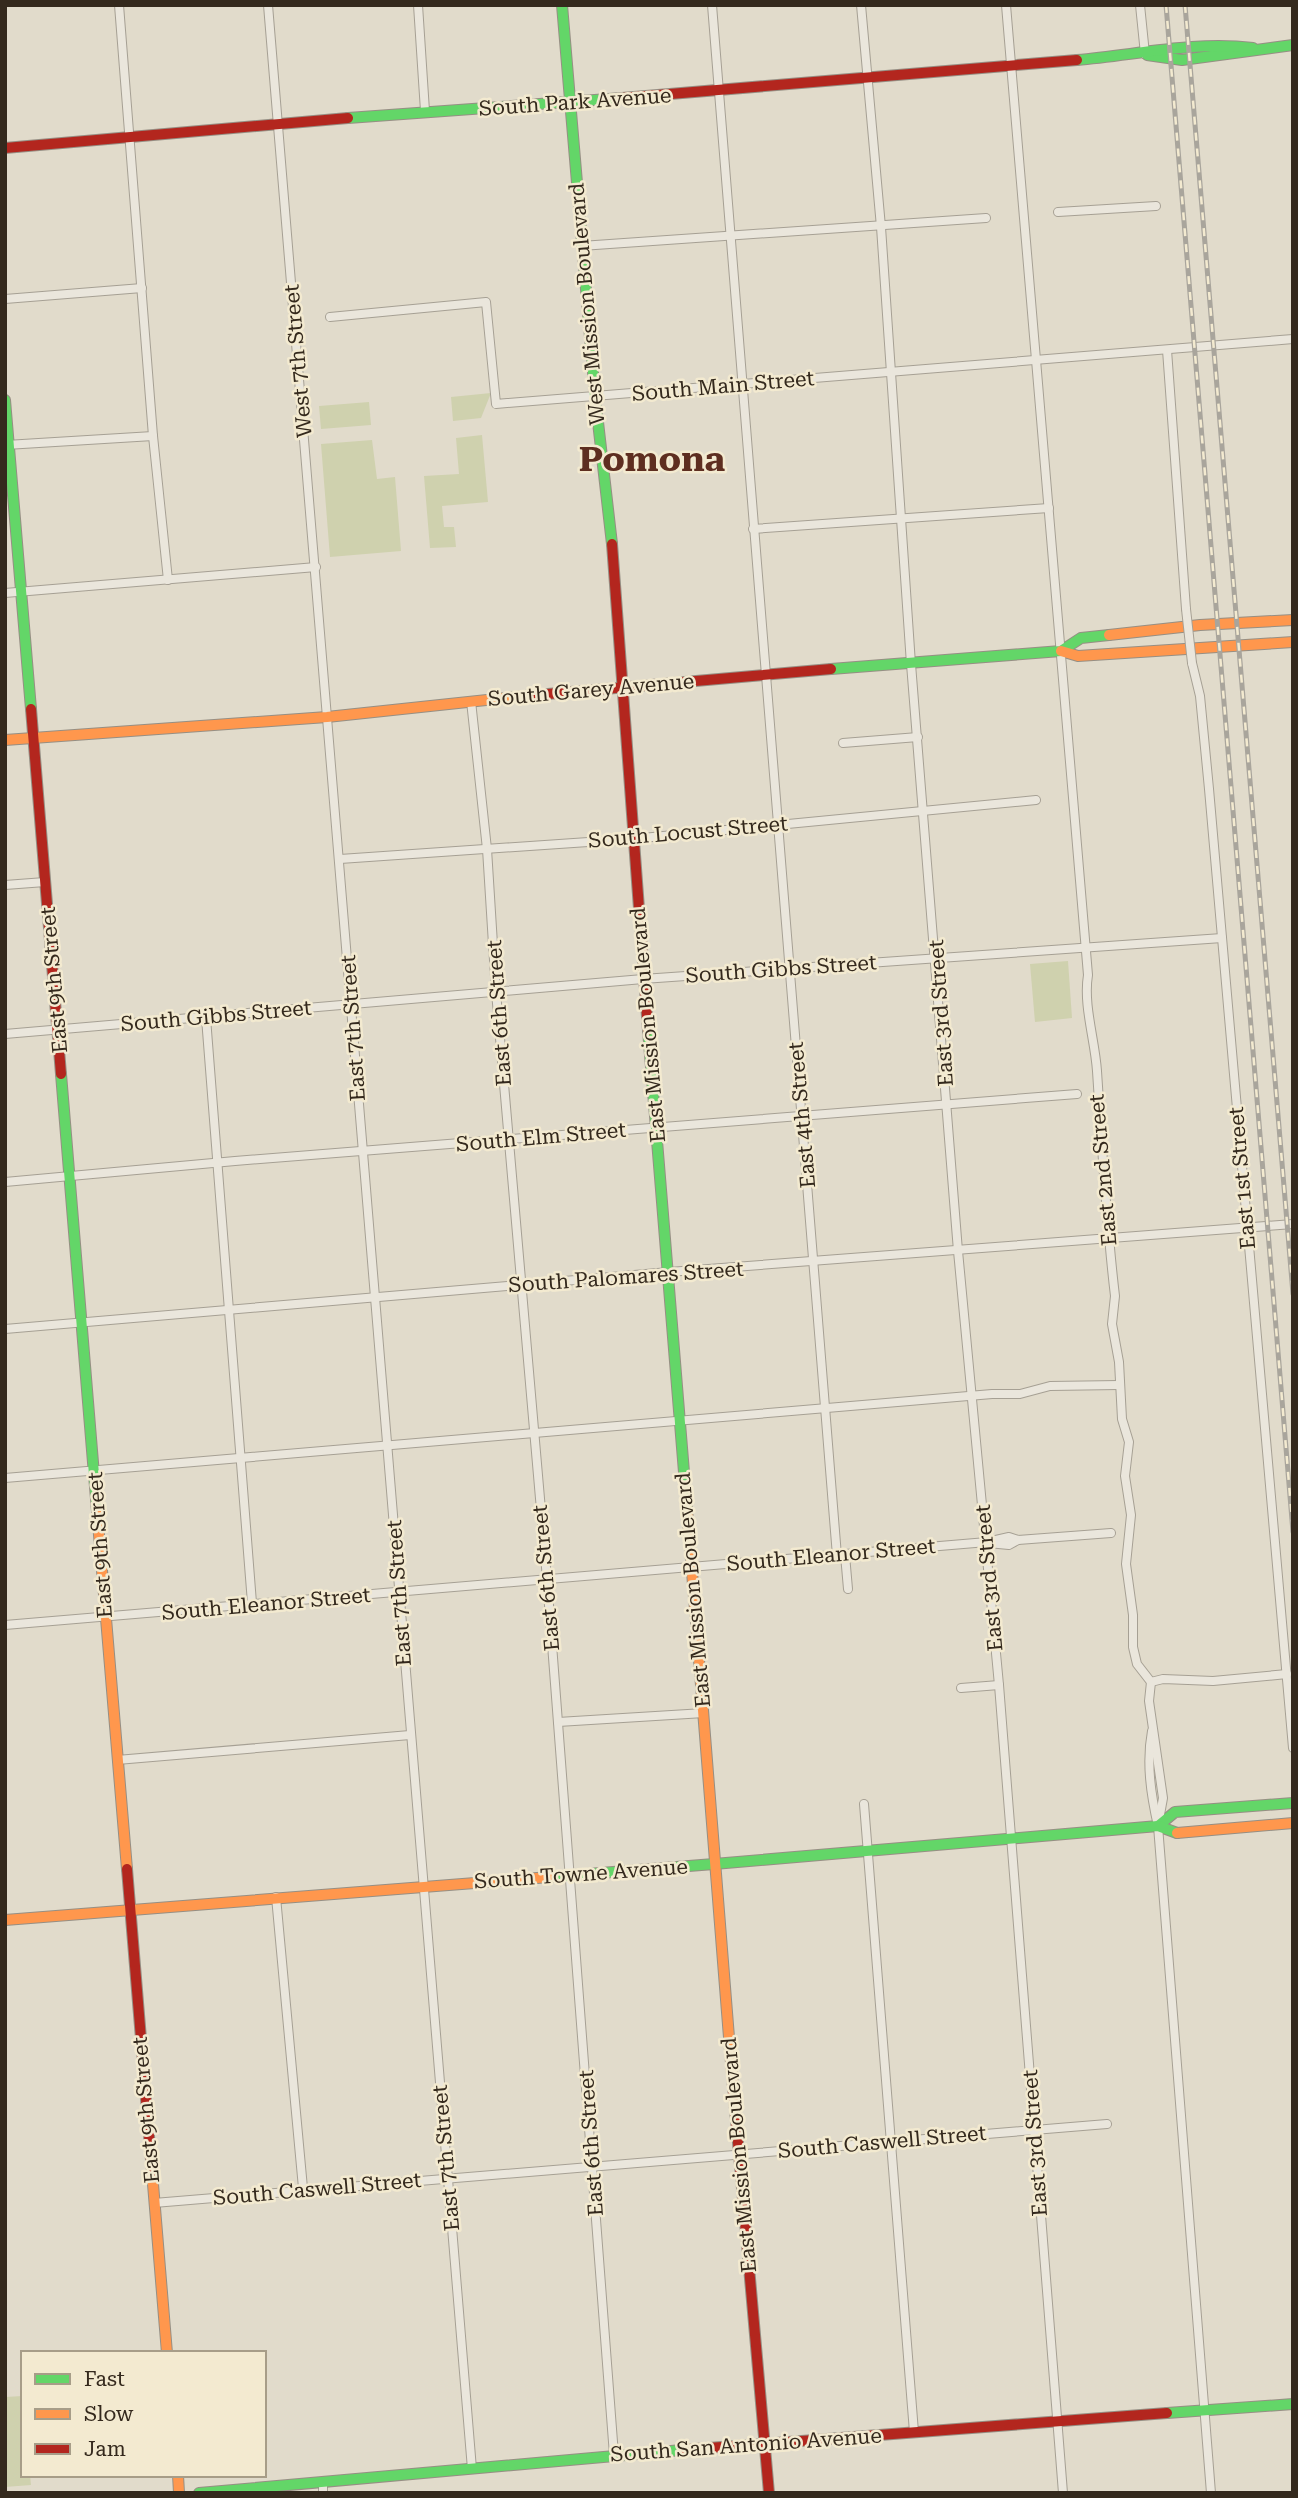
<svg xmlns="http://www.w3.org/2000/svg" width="1298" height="2498" font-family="'Roboto Serif',serif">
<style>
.green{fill:#cfd1ae}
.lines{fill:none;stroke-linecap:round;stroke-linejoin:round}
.street-casing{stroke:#a6a094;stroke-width:10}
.fast-casing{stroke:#968f84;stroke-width:12}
.slow-casing{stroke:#968f84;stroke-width:12}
.jam-casing{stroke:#968f84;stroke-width:12}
.street{stroke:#eae6dc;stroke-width:8}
.fast{stroke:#63d668;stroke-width:10}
.slow{stroke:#ff974d;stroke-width:10}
.jam{stroke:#b3261e;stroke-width:10}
.rail-casing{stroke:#a9a59c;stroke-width:5}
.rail{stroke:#f3ead0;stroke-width:2.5;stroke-dasharray:8;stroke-linecap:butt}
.street-bridge-casing{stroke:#a6a094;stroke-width:10;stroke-linecap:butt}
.street-bridge{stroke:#eae6dc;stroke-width:8}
.labels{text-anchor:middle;stroke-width:5;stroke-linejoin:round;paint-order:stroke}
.street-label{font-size:21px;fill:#34291d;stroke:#f3ead0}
.town-label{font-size:35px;font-weight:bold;fill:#5e2e20;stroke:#f3ead0}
</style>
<rect width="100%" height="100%" fill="#e1dbcb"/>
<!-- green -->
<g class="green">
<path d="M 491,393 L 481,418 L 453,421 L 451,397 Z"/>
<path d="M 369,402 L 371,425 L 321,429 L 319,406 Z"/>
<path d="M 482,435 L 488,502 L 442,506 L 444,527 L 454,527 L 456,547 L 430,548 L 424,476 L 459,474 L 456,438 Z"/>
<path d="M 372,440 L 377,479 L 395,477 L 401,551 L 330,557 L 321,444 Z"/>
<path d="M 1068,961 L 1072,1018 L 1035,1022 L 1030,964 Z"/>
<path d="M 23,2396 L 23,2475 L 30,2475 L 31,2485 L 5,2487 L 5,2397 Z"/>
</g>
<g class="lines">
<!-- street casing -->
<g class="street-casing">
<g id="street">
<path d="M 119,5 L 153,436 L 168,580"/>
<path d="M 268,5 L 472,2469"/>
<path d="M 418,5 L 425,111"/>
<path d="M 712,5 L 837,1556"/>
<path d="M 861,5 L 881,227 L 911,664 L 958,1251 L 999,1685 L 1063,2493"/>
<path d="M 1006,5 L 1088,975 C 1083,1005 1095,1040 1097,1071 C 1102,1146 1106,1221 1115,1296 L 1112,1324 L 1119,1362 L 1122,1419 L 1129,1442 L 1125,1476 L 1131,1515 L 1126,1564 L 1133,1615 L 1133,1647 L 1137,1664 L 1151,1682"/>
<path d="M 1140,5 L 1145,54"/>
<path d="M 1058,212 L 1156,206"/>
<path d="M 581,246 L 986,218"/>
<path d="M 5,299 L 142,288"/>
<path d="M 330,317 L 486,302 L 496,404 L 1293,339"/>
<path d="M 1167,350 L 1186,609"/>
<path d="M 6,445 L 153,436"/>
<path d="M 753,529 L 1049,508"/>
<path d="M 5,593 L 316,567"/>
<path d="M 1192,663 L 1200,696 L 1209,789 L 1293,1748"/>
<path d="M 471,701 L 487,849 L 496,992 L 547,1579 L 614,2455"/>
<path d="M 843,743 L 918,737"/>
<path d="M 340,859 L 632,839 L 1036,800"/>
<path d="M 5,885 L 45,882"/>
<path d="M 206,1018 L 252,1603"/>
<path d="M 5,1034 L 643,979 L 1222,938"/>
<path d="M 5,1182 L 235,1161 L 1077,1094"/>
<path d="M 5,1329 L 669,1272 L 1293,1224"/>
<path d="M 5,1478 L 992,1394 L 1020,1394 L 1050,1386 L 1119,1385"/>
<path d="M 988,1543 L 1009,1545 L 1018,1540"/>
<path d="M 845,1555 L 848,1589"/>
<path d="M 5,1625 L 987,1542 L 1009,1537 L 1018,1540 L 1111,1533"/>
<path d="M 1151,1682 L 1149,1701 L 1163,1798 L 1159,1820"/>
<path d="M 1151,1682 L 1163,1679 L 1213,1681 L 1287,1674"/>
<path d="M 961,1688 L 999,1685"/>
<path d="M 558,1722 L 704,1713"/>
<path d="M 1152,1731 C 1146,1763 1151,1795 1158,1826 L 1211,2493"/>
<path d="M 117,1760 L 410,1735"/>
<path d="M 864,1804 L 914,2432"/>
<path d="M 276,1897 L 303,2188"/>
<path d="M 154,2203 L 1107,2124"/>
<path d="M 323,2482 L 323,2493"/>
</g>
</g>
<!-- fast casing -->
<g class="fast-casing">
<g id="fast">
<path d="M 562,5 L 595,396 L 612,544"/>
<path d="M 1147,55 L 1182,60 L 1293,45"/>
<path d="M 1077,60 C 1136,55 1194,41 1253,48"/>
<path d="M 348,118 L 622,98"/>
<path d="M 5,400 L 31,709"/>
<path d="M 831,669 L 1061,651 L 1081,638 L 1109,635"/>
<path d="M 648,1030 L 687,1509"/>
<path d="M 61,1074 L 97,1511"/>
<path d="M 1158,1826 L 1175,1812 L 1293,1803"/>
<path d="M 714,1864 L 1158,1826 L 1177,1833"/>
<path d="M 550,1877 L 714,1864"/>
<path d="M 1167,2413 L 1293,2404"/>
<path d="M 199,2493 L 682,2450"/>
</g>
</g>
<!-- slow casing -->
<g class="slow-casing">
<g id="slow">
<path d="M 1109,635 L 1200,625 L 1293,620"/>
<path d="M 1061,651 L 1078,656 L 1293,642"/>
<path d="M 5,740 L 327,717 L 525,696"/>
<path d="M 687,1509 L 732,2075"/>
<path d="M 97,1511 L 127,1869"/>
<path d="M 1177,1833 L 1293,1823"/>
<path d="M 5,1920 L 550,1877"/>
<path d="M 152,2172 L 167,2353"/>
<path d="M 178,2475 L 179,2493"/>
</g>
</g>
<!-- jam casing -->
<g class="jam-casing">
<g id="jam">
<path d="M 622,98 L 1077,60"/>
<path d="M 5,148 L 348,118"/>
<path d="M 612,544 L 648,1030"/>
<path d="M 525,696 L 831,669"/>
<path d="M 31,709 L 61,1074"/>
<path d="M 127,1869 L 152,2172"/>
<path d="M 732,2075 L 769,2493"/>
<path d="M 682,2450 L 1167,2413"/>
</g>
</g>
<!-- street -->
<use href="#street" class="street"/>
<!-- fast -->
<use href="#fast" class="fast"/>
<!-- slow -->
<use href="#slow" class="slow"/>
<!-- jam -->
<use href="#jam" class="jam"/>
<!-- rail casing -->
<g class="rail-casing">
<g id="rail">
<path d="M 1166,5 L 1293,1532"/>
<path d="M 1185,5 L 1293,1294"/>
</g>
</g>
<!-- rail -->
<use href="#rail" class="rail"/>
<!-- street-bridge casing -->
<g class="street-bridge-casing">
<path id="street-bridge" d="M 1186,609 L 1192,663"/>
</g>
<!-- street-bridge -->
<use href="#street-bridge" class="street-bridge"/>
</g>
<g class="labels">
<!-- street labels -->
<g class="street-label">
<text transform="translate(575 102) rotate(-4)" y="7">South Park Avenue</text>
<text transform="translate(587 304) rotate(-95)" y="7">West Mission Boulevard</text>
<text transform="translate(298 361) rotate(-95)" y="7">West 7th Street</text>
<text transform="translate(723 386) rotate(-5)" y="7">South Main Street</text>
<text transform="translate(591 690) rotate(-5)" y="7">South Garey Avenue</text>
<text transform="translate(688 832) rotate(-5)" y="7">South Locust Street</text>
<text transform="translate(781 969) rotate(-4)" y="7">South Gibbs Street</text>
<text transform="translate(54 980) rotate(-95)" y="7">East 9th Street</text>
<text transform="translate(499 1013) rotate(-94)" y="7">East 6th Street</text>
<text transform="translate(941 1013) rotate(-94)" y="7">East 3rd Street</text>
<text transform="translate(216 1016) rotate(-5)" y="7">South Gibbs Street</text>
<text transform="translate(648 1025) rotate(-95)" y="7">East Mission Boulevard</text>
<text transform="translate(353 1028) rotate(-94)" y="7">East 7th Street</text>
<text transform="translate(802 1115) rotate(-95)" y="7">East 4th Street</text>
<text transform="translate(541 1137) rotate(-5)" y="7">South Elm Street</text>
<text transform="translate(1103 1170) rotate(-95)" y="7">East 2nd Street</text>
<text transform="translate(1242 1178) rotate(-95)" y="7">East 1st Street</text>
<text transform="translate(626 1277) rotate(-4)" y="7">South Palomares Street</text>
<text transform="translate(100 1545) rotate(-94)" y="7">East 9th Street</text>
<text transform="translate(831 1555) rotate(-5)" y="7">South Eleanor Street</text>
<text transform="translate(546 1578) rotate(-95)" y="7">East 6th Street</text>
<text transform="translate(989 1578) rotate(-95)" y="7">East 3rd Street</text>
<text transform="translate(693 1590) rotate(-95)" y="7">East Mission Boulevard</text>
<text transform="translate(399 1593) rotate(-94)" y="7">East 7th Street</text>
<text transform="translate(266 1604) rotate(-5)" y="7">South Eleanor Street</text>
<text transform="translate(581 1874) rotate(-4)" y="7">South Towne Avenue</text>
<text transform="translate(146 2110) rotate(-95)" y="7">East 9th Street</text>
<text transform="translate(882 2142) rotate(-5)" y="7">South Caswell Street</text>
<text transform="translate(591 2143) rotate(-94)" y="7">East 6th Street</text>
<text transform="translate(1035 2143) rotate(-94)" y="7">East 3rd Street</text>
<text transform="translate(739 2155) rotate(-95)" y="7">East Mission Boulevard</text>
<text transform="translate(446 2158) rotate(-95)" y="7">East 7th Street</text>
<text transform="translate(317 2189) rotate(-5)" y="7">South Caswell Street</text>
<text transform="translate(746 2445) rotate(-4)" y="7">South San Antonio Avenue</text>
</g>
<!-- town labels -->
<g class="town-label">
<text x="652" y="471">Pomona</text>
</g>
</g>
<!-- border -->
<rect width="1298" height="2498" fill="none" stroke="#34291d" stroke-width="14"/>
<!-- legend -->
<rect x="21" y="2351" width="245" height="126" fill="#f3ead0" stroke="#a79d88" stroke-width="2"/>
<rect x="35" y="2374" width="35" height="10" fill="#63d668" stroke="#a79d88" stroke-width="2"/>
<text x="84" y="2386" font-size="21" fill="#34291d">Fast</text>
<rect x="35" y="2409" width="35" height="10" fill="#ff974d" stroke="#a79d88" stroke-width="2"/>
<text x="84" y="2421" font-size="21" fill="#34291d">Slow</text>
<rect x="35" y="2444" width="35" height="10" fill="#b3261e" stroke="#a79d88" stroke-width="2"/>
<text x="84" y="2456" font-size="21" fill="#34291d">Jam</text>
</svg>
